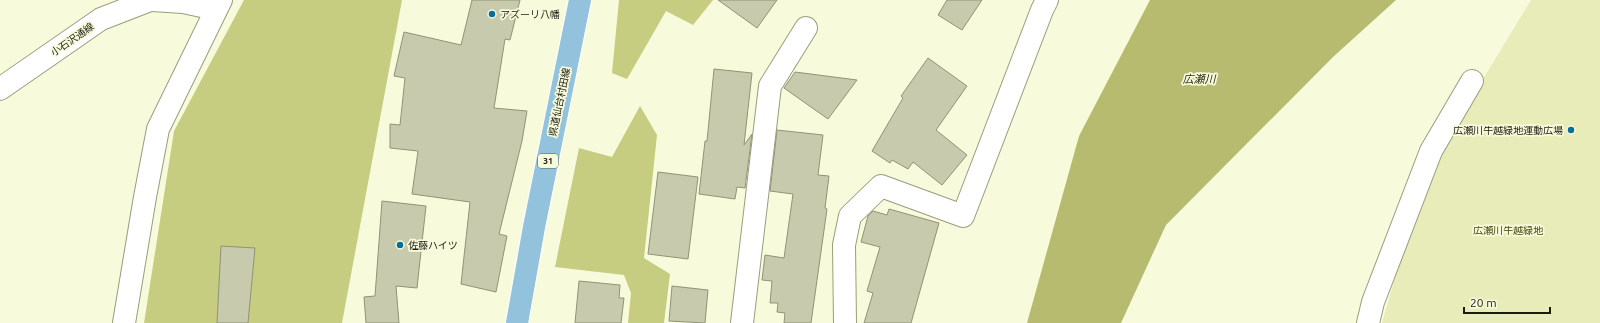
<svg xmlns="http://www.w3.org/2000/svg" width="1600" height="323" font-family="Ubuntu,'Noto Sans JP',sans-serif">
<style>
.green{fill:#e8ecb9}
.forest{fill:#c6cc80}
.water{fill:#b6bb70}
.building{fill:#c7caac;stroke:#909376}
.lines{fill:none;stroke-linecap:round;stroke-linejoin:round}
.minor-casing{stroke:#999c7e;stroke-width:24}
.primary-casing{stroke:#fff;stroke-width:24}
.minor{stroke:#fff;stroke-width:22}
.primary{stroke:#93c2dc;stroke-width:22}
.poi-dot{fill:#066f9c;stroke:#f8fbdb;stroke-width:1.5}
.labels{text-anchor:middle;stroke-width:3.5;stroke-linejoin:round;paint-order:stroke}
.shield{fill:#f8fbdb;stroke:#5d5f4d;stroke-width:1}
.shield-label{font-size:9px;font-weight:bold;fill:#1b1c10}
.poi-label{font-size:10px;fill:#1b1c10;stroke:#f8fbdb;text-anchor:start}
.street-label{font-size:10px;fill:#1b1c10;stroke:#f8fbdb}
.park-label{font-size:10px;fill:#46480e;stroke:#f8fbdb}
.water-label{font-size:11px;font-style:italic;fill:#2b2c0b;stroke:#f8fbdb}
</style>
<rect width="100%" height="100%" fill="#f8fbdb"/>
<!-- green -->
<path class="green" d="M 1531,0 L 1600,0 L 1600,323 L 1382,323 L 1413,214 L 1466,107 Z"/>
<!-- forest -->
<g class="forest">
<path d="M 244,0 L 402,0 L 342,323 L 144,323 L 174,131 Z"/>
<path d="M 619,0 L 713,0 L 693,25 L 666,11 L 627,79 L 612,73 Z"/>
<path d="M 640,106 L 657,135 L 644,258 L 670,274 L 664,323 L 628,323 L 631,293 L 624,275 L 555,267 L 579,148 L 612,157 Z"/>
</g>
<!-- water -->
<path class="water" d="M 1150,0 L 1396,0 L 1333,57 L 1166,225 L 1121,323 L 1027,323 L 1079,136 Z"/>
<!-- building -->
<g class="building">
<path d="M 472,0 L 520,0 L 510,40 L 505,39 L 494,108 L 527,111 L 522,141 L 499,234 L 507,236 L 496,292 L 461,284 L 470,202 L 412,194 L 418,151 L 390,148 L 390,124 L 400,125 L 405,78 L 394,76 L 404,32 L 461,45 Z"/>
<path d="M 718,0 L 777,0 L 757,28 Z"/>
<path d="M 947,0 L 982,0 L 962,30 L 938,15 Z"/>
<path d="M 928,58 L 967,86 L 936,130 L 967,155 L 942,185 L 913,162 L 908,169 L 892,160 L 890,163 L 872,151 L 903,98 L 901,96 Z"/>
<path d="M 714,69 L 752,73 L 744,145 L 752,134 L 745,188 L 737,187 L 735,199 L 699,194 L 705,141 L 707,141 Z"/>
<path d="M 795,72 L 857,80 L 828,119 L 784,88 Z"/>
<path d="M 777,130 L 823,135 L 818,175 L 829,176 L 825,208 L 827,209 L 811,323 L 784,323 L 785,313 L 777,312 L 778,303 L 770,303 L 772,281 L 762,280 L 765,255 L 784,258 L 793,194 L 770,191 Z"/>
<path d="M 658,172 L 698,177 L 688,259 L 648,254 Z"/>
<path d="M 382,201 L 426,206 L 417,288 L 396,286 L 399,323 L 366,323 L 364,297 L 375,296 Z"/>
<path d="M 889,209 L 939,223 L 911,323 L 864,323 L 873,293 L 867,291 L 880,247 L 861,242 L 868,216 L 873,211 L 887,215 Z"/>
<path d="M 221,246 L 255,248 L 248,323 L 217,323 Z"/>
<path d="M 579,281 L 620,285 L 619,298 L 624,298 L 621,323 L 575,323 Z"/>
<path d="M 672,286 L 708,290 L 705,323 L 669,321 Z"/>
</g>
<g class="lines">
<!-- minor casing -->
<g class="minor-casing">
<g id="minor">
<path d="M 152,0 L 183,2 L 216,9"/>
<path d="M 0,89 L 101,19 L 150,0"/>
<path d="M 124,323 L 145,197 L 158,129 L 221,0"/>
<path d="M 742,323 L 770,86 L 806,28"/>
<path d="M 845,323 L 844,245 L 850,216 L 881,186 L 963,216 L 1042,10 L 1047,0"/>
<path d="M 1368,323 L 1373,302 L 1431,151 L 1472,81"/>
</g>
</g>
<!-- primary casing -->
<g class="primary-casing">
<path id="primary" d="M 517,323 L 534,227 L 580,0"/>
</g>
<!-- minor -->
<use href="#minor" class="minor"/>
<!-- primary -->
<use href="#primary" class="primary"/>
</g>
<!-- markers -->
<g class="poi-dot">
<circle cx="492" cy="14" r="4"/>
<circle cx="1571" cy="130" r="4"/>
<circle cx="400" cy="245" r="4"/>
</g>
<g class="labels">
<!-- shield labels -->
<rect class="shield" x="538" y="154" width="20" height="14" rx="3"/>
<g class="shield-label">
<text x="548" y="164">31</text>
</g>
<!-- poi labels -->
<g class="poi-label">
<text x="500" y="18">アズーリ八幡</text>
<text x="1563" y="134" text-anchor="end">広瀬川牛越緑地運動広場</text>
<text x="408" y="249">佐藤ハイツ</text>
</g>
<!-- street labels -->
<g class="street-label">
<text transform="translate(72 39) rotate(-35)" y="4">小石沢通線</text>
<text transform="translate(559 102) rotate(-78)" y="4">県道仙台村田線</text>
</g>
<!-- park labels -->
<g class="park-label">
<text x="1508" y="234">広瀬川牛越緑地</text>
</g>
<!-- water labels -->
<g class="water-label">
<text x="1199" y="83">広瀬川</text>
</g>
</g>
<!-- scale -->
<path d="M1464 307v6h86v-6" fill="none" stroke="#1b1c10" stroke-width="2"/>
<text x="1470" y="307" font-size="12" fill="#1b1c10" stroke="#f8fbdb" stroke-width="3" paint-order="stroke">20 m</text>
</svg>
